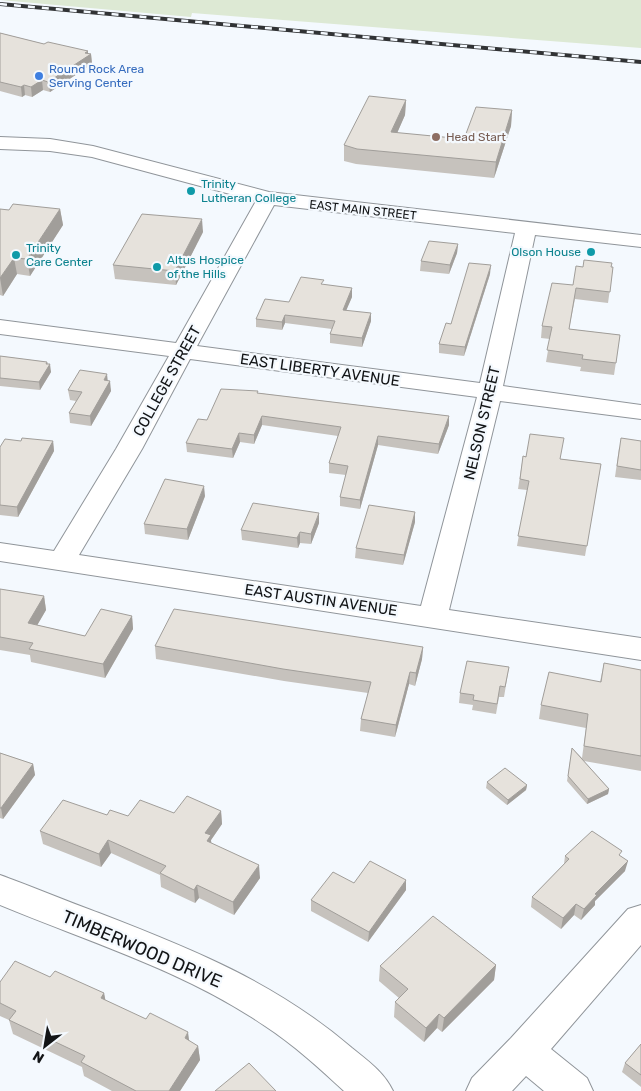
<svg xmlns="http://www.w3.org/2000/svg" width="641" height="1091" font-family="Rubik,sans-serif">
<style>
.green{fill:#dde9d4}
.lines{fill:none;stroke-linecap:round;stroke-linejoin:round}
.minor-casing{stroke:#90959a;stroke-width:2}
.minor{fill:#fff;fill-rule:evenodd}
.rail-casing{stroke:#313335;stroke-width:4}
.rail{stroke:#f4f9fe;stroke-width:2.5;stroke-dasharray:7;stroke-linecap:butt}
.wall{fill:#c6c2bd}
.shaded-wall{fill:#a19e9a}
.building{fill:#e6e2dc;stroke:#a19e9a}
.shop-dot{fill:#3f7fe0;stroke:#f4f9fe;stroke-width:2}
.education-dot{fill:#8d6e63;stroke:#f4f9fe;stroke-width:2}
.culture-dot{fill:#0f9aa8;stroke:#f4f9fe;stroke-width:2}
.labels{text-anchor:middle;stroke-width:4.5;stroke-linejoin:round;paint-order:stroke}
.far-shop-label{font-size:12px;fill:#366cbe;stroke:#f4f9fe;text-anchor:start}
.far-education-label{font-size:12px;fill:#785e54;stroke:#f4f9fe;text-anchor:start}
.far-culture-label{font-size:12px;fill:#0d838f;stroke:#f4f9fe;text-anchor:start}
.far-street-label{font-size:12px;fill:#121416;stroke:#f4f9fe}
.street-label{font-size:15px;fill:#121416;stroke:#f4f9fe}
.near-street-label{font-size:18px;fill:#121416;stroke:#f4f9fe}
</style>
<rect width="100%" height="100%" fill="#f4f9fe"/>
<!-- green -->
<path class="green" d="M 0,0 L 641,0 L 641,48 L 192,13 L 191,17 Z"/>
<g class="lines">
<!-- minor casing -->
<g class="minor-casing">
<g id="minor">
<path d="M 0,137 L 50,139 L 93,146 L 269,192 L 641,235 L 641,247 L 535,235 L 503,386 L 641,405 L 641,419 L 500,401 L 449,610 L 641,638 L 641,660 L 0,561 L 0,543 L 54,551 L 116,449 L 169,356 L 0,334 L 0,320 L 176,343 L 256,201 L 92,157 L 50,151 L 0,149 ZM 274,205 L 515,233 L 480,383 L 197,346 ZM 190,359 L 477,397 L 421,606 L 79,555 L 142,449 Z"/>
<path d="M 0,875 C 33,887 66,901 99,913 C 192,949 275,982 352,1048 C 368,1061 384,1072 393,1091 L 344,1091 C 319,1068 294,1045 265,1026 C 185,971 89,942 0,905 Z"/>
<path d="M 641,905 L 641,945 L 551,1049 L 587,1078 L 593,1091 L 544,1091 L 526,1076 L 512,1091 L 466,1091 L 472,1078 L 511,1038 L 628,909 Z"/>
</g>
</g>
<!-- minor -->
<use href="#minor" class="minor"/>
<!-- rail casing -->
<g class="rail-casing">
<path id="rail" d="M 0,4 L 641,62"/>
</g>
<!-- rail -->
<use href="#rail" class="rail"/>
</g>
<!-- wall -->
<g class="wall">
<path d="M 0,33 L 44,44 L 88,51 L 88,54 L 91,54 L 92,64 L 50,92 L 43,90 L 32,97 L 25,95 L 22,97 L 0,91 Z"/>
<path d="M 406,100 L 405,115 L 397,133 L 464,139 L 512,110 L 511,126 L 494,178 L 356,164 L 344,161 L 344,145 Z"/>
<path d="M 0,209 L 9,210 L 60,209 L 63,225 L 30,276 L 17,274 L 3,296 L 0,295 Z"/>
<path d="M 203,232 L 176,285 L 115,279 L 113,265 Z"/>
<path d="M 458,244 L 457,253 L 449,274 L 420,271 L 421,261 Z"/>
<path d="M 583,267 L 613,267 L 608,303 L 575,299 L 569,329 L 620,335 L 614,375 L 580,371 L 581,367 L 546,362 L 550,339 L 541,338 L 542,326 L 573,285 Z"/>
<path d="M 490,274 L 464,356 L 439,353 L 439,344 L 451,324 Z"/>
<path d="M 324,285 L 352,288 L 352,297 L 346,310 L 371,321 L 362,347 L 330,343 L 330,334 L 332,329 L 285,323 L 282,330 L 256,327 L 256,319 Z"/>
<path d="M 0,356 L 47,362 L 51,372 L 40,390 L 0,386 Z"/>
<path d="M 108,381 L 111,391 L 91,426 L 70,423 L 69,413 L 76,401 L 70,400 L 68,390 Z"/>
<path d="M 258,393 L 449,416 L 449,425 L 438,454 L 378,445 L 360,509 L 340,506 L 340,497 L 346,475 L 329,473 L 329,463 L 338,436 L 262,425 L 254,444 L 240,442 L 233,458 L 187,452 L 186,443 Z"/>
<path d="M 21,441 L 53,441 L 54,451 L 18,517 L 0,515 L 0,447 Z"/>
<path d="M 641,441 L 641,480 L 615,477 L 619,448 Z"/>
<path d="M 523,456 L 561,459 L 601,464 L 585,556 L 517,546 L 527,490 L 518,489 Z"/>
<path d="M 205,496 L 188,540 L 145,534 L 144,524 Z"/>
<path d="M 415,512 L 415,522 L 403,565 L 355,558 L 356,548 Z"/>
<path d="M 319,523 L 311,544 L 300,543 L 298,548 L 242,540 L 241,530 Z"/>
<path d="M 0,589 L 44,596 L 46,610 L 37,625 L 85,636 L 132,616 L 133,629 L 105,678 L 31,662 L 30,655 L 0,650 Z"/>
<path d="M 155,646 L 423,647 L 422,659 L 415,686 L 409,684 L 395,737 L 360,731 L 361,719 L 368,693 L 284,681 L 156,659 Z"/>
<path d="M 604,663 L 641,670 L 641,771 L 584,761 L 609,789 L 608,794 L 587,804 L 567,781 L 572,748 L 582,758 L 586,728 L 539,719 L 541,705 L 600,682 Z"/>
<path d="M 509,667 L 504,697 L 499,697 L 496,714 L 472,710 L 473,705 L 459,703 L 460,693 Z"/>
<path d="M 0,753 L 33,764 L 35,775 L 3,819 L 0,818 Z"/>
<path d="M 487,782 L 527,785 L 526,790 L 507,805 L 486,788 Z"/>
<path d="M 221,811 L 222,824 L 211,840 L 211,843 L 260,878 L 234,915 L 199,898 L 195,903 L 161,887 L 160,875 L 111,853 L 101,867 L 43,844 L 40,831 L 107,815 L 128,816 Z"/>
<path d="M 565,856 L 621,856 L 625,871 L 595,901 L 595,905 L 581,920 L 574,915 L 561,929 L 531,907 L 532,897 L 564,864 Z"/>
<path d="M 354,883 L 406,890 L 368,942 L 311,911 L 311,900 Z"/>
<path d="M 496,965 L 494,980 L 442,1032 L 437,1028 L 424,1042 L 394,1017 L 395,1002 L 399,998 L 379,981 L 380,966 Z"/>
<path d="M 50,977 L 104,993 L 105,1000 L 198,1046 L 200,1060 L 180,1091 L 112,1091 L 84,1076 L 82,1067 L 13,1034 L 9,1020 L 0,1016 L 0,982 Z"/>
<path d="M 641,1044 L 641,1087 L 622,1072 L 625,1063 Z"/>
</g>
<!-- shaded-wall -->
<g class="shaded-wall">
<path d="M 88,51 L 88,56 L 91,54 L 92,64 L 50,92 L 48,82 Z"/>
<path d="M 42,80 L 43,90 L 32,97 L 31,87 Z"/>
<path d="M 24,85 L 25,95 L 22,97 L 21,87 Z"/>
<path d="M 406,100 L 405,115 L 391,147 L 391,132 Z"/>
<path d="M 512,110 L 511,126 L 494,178 L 496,162 Z"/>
<path d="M 60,209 L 63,225 L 30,276 L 27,259 Z"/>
<path d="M 202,219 L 203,232 L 176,285 L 175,271 Z"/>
<path d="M 458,244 L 457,253 L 449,274 L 450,265 Z"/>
<path d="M 14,258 L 17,274 L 3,296 L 0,278 Z"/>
<path d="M 491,265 L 490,274 L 464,356 L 465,347 Z"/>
<path d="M 352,288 L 352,297 L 343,318 L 343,310 Z"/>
<path d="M 371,313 L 371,321 L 362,347 L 362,338 Z"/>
<path d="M 285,315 L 285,323 L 282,330 L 282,322 Z"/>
<path d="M 47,362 L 48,367 L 50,364 L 51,372 L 40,390 L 39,382 Z"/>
<path d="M 107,374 L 108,383 L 110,381 L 111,391 L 91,426 L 90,416 L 104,380 Z"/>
<path d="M 262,416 L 262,425 L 254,444 L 254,435 Z"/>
<path d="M 449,416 L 449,425 L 438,454 L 439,444 Z"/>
<path d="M 239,433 L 240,442 L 233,458 L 232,449 Z"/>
<path d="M 378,436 L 378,445 L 360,509 L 360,500 Z"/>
<path d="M 53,441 L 54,451 L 18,517 L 17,507 Z"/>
<path d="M 204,486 L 205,496 L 188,540 L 187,529 Z"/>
<path d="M 415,512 L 415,522 L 403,565 L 404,555 Z"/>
<path d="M 319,513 L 319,523 L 311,544 L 311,534 Z"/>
<path d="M 300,532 L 300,543 L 298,548 L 297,538 Z"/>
<path d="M 44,596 L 46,610 L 31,636 L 28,623 Z"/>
<path d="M 132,616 L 133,629 L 105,678 L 103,664 Z"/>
<path d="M 423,647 L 422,659 L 415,686 L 416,673 Z"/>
<path d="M 410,672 L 409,684 L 395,737 L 396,725 Z"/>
<path d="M 33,764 L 35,775 L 3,819 L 1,808 Z"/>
<path d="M 527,785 L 526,790 L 507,805 L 508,800 Z"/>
<path d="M 609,789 L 608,794 L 587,804 L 588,799 Z"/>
<path d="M 221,811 L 222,824 L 211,840 L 212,849 L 207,845 L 205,833 Z"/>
<path d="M 108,840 L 111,853 L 101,867 L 99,854 Z"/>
<path d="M 628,861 L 625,871 L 595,901 L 595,905 L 581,920 L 584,909 L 595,894 Z"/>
<path d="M 259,865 L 260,878 L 234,915 L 233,902 Z"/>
<path d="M 406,880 L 406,890 L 368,942 L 369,932 Z"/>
<path d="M 197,885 L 199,898 L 195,903 L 194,890 Z"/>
<path d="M 576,904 L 574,915 L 561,929 L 563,918 Z"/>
<path d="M 496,965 L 494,980 L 442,1032 L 444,1018 Z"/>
<path d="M 104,993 L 107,1008 L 101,998 Z"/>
<path d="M 439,1014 L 437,1028 L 424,1042 L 426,1028 Z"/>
<path d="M 188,1032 L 190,1047 L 185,1038 Z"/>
<path d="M 198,1046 L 200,1060 L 180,1091 L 169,1091 Z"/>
</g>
<!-- building -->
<g class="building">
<path d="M 0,33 L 44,44 L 48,42 L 88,51 L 85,53 L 91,54 L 48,82 L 42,80 L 31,87 L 24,85 L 21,87 L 0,82 Z"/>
<path d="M 369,96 L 406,100 L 391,132 L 464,139 L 476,107 L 512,110 L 496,162 L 357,149 L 344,145 Z"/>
<path d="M 13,204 L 60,209 L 27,259 L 14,258 L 0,278 L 0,209 L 9,210 Z"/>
<path d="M 142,214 L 202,219 L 175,271 L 113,265 Z"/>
<path d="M 429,241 L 458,244 L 450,265 L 421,261 Z"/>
<path d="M 584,260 L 612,263 L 611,267 L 613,267 L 610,292 L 576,288 L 569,329 L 620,335 L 616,363 L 582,359 L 583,355 L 547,350 L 552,327 L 542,326 L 552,283 L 573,285 L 576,266 L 583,267 Z"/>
<path d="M 469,263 L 491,265 L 465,347 L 439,344 L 446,323 L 451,324 Z"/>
<path d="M 301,277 L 324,280 L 321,284 L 352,288 L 343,310 L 371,313 L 362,338 L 330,334 L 335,321 L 285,315 L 282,322 L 256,319 L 265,299 L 289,302 Z"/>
<path d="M 0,356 L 47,362 L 46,364 L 50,364 L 39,382 L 0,378 Z"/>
<path d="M 80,370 L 107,374 L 104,380 L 110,381 L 90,416 L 69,413 L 82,392 L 68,390 Z"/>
<path d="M 221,389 L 258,391 L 257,393 L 449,416 L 439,444 L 378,436 L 360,500 L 340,497 L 348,466 L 329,463 L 341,427 L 262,416 L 254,435 L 239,433 L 232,449 L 186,443 L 198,419 L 207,420 Z"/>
<path d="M 530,434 L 564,438 L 560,459 L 601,464 L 587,546 L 518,536 L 529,481 L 520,479 L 523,456 L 526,457 Z"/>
<path d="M 22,438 L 53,441 L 17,507 L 0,505 L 0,447 L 5,439 L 21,441 Z"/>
<path d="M 621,438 L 641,441 L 641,470 L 617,466 Z"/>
<path d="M 165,479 L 204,486 L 187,529 L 144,524 Z"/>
<path d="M 253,503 L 319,513 L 311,534 L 300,532 L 297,538 L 241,530 Z"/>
<path d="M 369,505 L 415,512 L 404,555 L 356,548 Z"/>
<path d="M 0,589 L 44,596 L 28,623 L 85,636 L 101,609 L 132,616 L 103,664 L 29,649 L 33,643 L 0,637 Z"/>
<path d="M 174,609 L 423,647 L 416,673 L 410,672 L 396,725 L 361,719 L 371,682 L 283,669 L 155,646 Z"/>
<path d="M 467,661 L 509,667 L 505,687 L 500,686 L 497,704 L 473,700 L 474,695 L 460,693 Z"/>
<path d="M 604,663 L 641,670 L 641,756 L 584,746 L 588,714 L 541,705 L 549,672 L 601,682 Z"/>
<path d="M 572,748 L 609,789 L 588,799 L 568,776 Z"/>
<path d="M 0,753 L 33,764 L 1,808 L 0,808 Z"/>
<path d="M 505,768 L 527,785 L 508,800 L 487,782 Z"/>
<path d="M 187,796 L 221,811 L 205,833 L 211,835 L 207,841 L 259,865 L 233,902 L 197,885 L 194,890 L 160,873 L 166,866 L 108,840 L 99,854 L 40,831 L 63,800 L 107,815 L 110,810 L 128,816 L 140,800 L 174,813 Z"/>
<path d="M 592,831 L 622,851 L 619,855 L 628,861 L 595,894 L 597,895 L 584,909 L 576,904 L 563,918 L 532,897 L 569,859 L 565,856 Z"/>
<path d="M 370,861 L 406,880 L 369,932 L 311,900 L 333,872 L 354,883 Z"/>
<path d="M 433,916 L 496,965 L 444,1018 L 439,1014 L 426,1028 L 395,1002 L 408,989 L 380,966 Z"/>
<path d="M 15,961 L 50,977 L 55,971 L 104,993 L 101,998 L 146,1019 L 150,1013 L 188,1032 L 185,1038 L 198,1046 L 169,1091 L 136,1091 L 81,1062 L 85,1056 L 9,1020 L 16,1011 L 0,1003 L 0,982 Z"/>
<path d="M 641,1044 L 641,1075 L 625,1063 Z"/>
<path d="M 249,1063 L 276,1091 L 215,1091 Z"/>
</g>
<!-- markers -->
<circle class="shop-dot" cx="39" cy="76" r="5"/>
<circle class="education-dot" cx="436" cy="137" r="5"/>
<g class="culture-dot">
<circle cx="191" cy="191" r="5"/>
<circle cx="591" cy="252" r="5"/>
<circle cx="16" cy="255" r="5"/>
<circle cx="157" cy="267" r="5"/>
</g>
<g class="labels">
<!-- far-shop labels -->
<g class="far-shop-label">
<text x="49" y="73">Round Rock Area<tspan x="49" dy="14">Serving Center</tspan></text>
</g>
<!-- far-education labels -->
<g class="far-education-label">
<text x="446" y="141">Head Start</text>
</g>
<!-- far-culture labels -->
<g class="far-culture-label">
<text x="201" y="188">Trinity<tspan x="201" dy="14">Lutheran College</tspan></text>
<text x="26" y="252">Trinity<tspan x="26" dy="14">Care Center</tspan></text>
<text x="581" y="256" text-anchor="end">Olson House</text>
<text x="167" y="264">Altus Hospice<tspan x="167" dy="14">of the Hills</tspan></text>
</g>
<!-- far-street labels -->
<g class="far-street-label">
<text transform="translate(363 210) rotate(6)" y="4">EAST MAIN STREET</text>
</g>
<!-- street labels -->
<g class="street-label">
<text transform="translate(320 370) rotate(8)" y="5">EAST LIBERTY AVENUE</text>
<text transform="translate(167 381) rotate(-61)" y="5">COLLEGE STREET</text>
<text transform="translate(482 423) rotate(-77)" y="5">NELSON STREET</text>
<text transform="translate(321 600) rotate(8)" y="5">EAST AUSTIN AVENUE</text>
</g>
<!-- near-street labels -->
<g class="near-street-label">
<text transform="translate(142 949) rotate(23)" y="6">TIMBERWOOD DRIVE</text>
</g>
</g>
<!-- north arrow -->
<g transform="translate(45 1046) rotate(211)" stroke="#f4f9fe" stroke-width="4" paint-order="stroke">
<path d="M0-4L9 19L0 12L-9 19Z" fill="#121416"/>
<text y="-8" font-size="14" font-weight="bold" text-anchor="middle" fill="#121416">N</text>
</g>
</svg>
